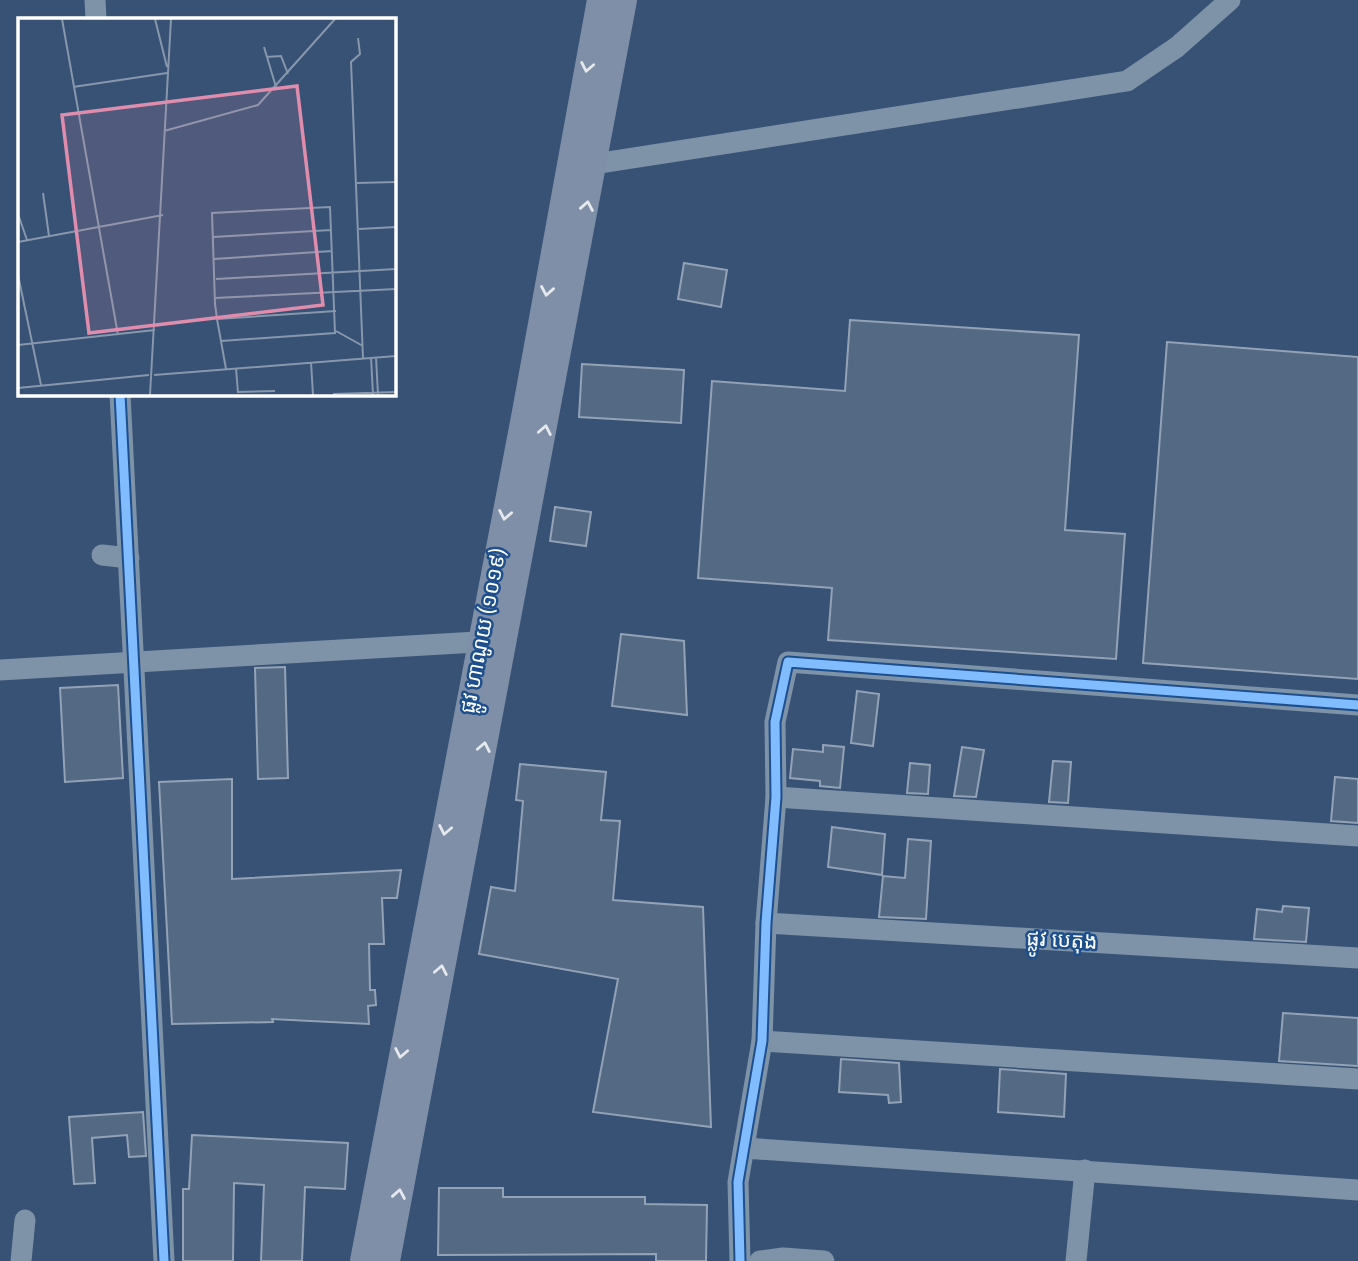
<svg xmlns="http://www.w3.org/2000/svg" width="1358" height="1261" font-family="'Fira Sans Condensed','Noto Sans Khmer',sans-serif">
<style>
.building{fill:#536984;stroke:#93a2b6;stroke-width:2}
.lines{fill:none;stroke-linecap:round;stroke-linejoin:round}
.minor{stroke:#7e92a8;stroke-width:21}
.major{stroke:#7e8fa7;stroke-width:26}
.cycleway-casing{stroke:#1e4f8d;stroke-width:13}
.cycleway{stroke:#80bcff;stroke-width:9}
.oneway{stroke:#e5e9ed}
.labels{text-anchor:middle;stroke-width:5;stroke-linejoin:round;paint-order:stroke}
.street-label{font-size:21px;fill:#fff;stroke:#1e4f8d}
.inset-road{fill:none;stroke:#8797ac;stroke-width:2}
.view{fill:#e08cad;fill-opacity:0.15;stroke:#e08cad;stroke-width:3.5}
.inset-edge{fill:none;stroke:#fff;stroke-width:3.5}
</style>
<rect width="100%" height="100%" fill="#375274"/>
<!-- building -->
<g class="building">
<path d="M 684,263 L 727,270 L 721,307 L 678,299 Z"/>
<path d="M 850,320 L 1079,335 L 1065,530 L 1125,534 L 1116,659 L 828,640 L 832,588 L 698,578 L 712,381 L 845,391 Z"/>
<path d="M 1167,342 L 1358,357 L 1358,679 L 1143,663 Z"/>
<path d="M 582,364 L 684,370 L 681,423 L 579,417 Z"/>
<path d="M 555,507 L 591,512 L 586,546 L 550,541 Z"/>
<path d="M 621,634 L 684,641 L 687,715 L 612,706 Z"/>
<path d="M 285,667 L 288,778 L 258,779 L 255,668 Z"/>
<path d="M 118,685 L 123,778 L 65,782 L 60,688 Z"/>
<path d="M 857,691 L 879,694 L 873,746 L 851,743 Z"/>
<path d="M 823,745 L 844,747 L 840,788 L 820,786 L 820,781 L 790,778 L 793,749 L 823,752 Z"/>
<path d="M 962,747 L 984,750 L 976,797 L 954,796 Z"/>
<path d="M 1053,761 L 1071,762 L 1068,803 L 1049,802 Z"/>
<path d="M 910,763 L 930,765 L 928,794 L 907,793 Z"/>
<path d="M 520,764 L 606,772 L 601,820 L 620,821 L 613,900 L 703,907 L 711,1127 L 593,1112 L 618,979 L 479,954 L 491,887 L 515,891 L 523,801 L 516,800 Z"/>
<path d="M 1335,777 L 1358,779 L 1358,823 L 1331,821 Z"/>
<path d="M 232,779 L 232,879 L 401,870 L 397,898 L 382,898 L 384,944 L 369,944 L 370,990 L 375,990 L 376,1005 L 368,1006 L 369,1024 L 272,1019 L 273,1022 L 172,1024 L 159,782 Z"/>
<path d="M 832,827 L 885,834 L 882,875 L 828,867 Z"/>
<path d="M 908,839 L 931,841 L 926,919 L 879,917 L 883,876 L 905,878 Z"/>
<path d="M 1283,906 L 1309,908 L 1306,942 L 1254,939 L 1257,909 L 1282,912 Z"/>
<path d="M 1283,1013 L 1358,1018 L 1358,1066 L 1279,1061 Z"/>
<path d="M 841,1059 L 899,1063 L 901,1102 L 889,1103 L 888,1095 L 839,1092 Z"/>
<path d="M 1000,1069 L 1066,1074 L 1064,1117 L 998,1112 Z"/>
<path d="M 143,1112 L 146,1156 L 129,1157 L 127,1135 L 92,1138 L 95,1183 L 74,1184 L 69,1117 Z"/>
<path d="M 192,1135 L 348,1143 L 345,1189 L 305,1187 L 302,1261 L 261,1261 L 264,1185 L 234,1183 L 233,1261 L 183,1261 L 183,1189 L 189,1189 Z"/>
<path d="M 439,1188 L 503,1188 L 503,1197 L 645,1197 L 645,1204 L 707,1205 L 706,1261 L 656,1261 L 656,1254 L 438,1255 Z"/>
</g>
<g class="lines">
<!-- minor -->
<g class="minor">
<path d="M 95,0 L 96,19"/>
<path d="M 579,161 L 594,164 L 1127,81 L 1177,47 L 1230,0"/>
<path d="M 120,394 L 164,1261"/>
<path d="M 102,555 L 129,558"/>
<path d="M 0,670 L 494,641"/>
<path d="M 776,797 L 1358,836"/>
<path d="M 766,923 L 1358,958"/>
<path d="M 762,1041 L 1358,1079"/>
<path d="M 744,1148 L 1358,1190"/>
<path d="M 21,1261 L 25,1220"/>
<path d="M 740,1261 L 738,1182 L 762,1041 L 766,923 L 776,797 L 775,722 L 788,662 L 1358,705"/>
<path d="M 760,1261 L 783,1258 L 824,1261"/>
<path d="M 1076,1261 L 1085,1170"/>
</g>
<!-- major -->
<g class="major">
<path d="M 363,1261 L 525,412 L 600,0"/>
<path d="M 387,1261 L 624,0"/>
</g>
<!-- cycleway casing -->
<g class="cycleway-casing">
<g id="cycleway">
<path d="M 120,394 L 164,1261"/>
<path d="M 740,1261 L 738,1182 L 762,1041 L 766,923 L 776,797 L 775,722 L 788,662 L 1358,705"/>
</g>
</g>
<!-- cycleway -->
<use href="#cycleway" class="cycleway"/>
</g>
<!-- one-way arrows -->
<defs><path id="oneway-chevron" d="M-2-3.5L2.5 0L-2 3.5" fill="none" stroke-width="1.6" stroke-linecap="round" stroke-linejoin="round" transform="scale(1.75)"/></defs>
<g class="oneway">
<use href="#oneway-chevron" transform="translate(587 67) rotate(101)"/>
<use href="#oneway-chevron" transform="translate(587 206) rotate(-80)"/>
<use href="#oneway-chevron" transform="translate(547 291) rotate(100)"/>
<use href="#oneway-chevron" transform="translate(545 430) rotate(-79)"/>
<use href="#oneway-chevron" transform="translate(505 515) rotate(101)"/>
<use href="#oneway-chevron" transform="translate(484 747) rotate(-79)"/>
<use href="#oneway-chevron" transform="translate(445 830) rotate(101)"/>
<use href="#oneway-chevron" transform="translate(441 970) rotate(-79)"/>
<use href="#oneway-chevron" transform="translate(401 1053) rotate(101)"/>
<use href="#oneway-chevron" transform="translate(399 1194) rotate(-80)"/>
</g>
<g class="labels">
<!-- street labels -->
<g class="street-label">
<text transform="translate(483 631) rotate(-79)" y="7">ផ្លូវ ហាណូយ (១០១៩)</text>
<text transform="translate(1062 940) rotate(3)" y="7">ផ្លូវ បេតុង</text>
</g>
</g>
<!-- overview -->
<g transform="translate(18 18)">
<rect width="378" height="378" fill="#375274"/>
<path class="inset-road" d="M 44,1 L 100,317M 137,1 L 149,49M 340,20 L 342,36 L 333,44 L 345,340M 246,29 L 258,69M 248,39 L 263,38 L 270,56M 55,69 L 149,55M 146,113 L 240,87 L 317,1M 339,165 L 378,164M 25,175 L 31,218M 0,196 L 9,222M 341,211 L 378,209M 195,219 L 313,212M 0,224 L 145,197M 196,241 L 314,233M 0,257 L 23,367M 198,261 L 378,251M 197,280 L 378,271M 199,301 L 318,293M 318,313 L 345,328M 203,323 L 317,315 L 312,189 L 194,195 L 197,286 L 199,301 L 208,351M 0,327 L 137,312M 353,339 L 355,377M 358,339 L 360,377M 293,344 L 295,377M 218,350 L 220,375M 136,357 L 378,338M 0,370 L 131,357M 220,374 L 257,373M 315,376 L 378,374M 132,377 L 153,1"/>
<path class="view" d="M 279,68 L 305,287 L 71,315 L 44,97 Z"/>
<rect width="378" height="378" class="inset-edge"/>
</g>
</svg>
